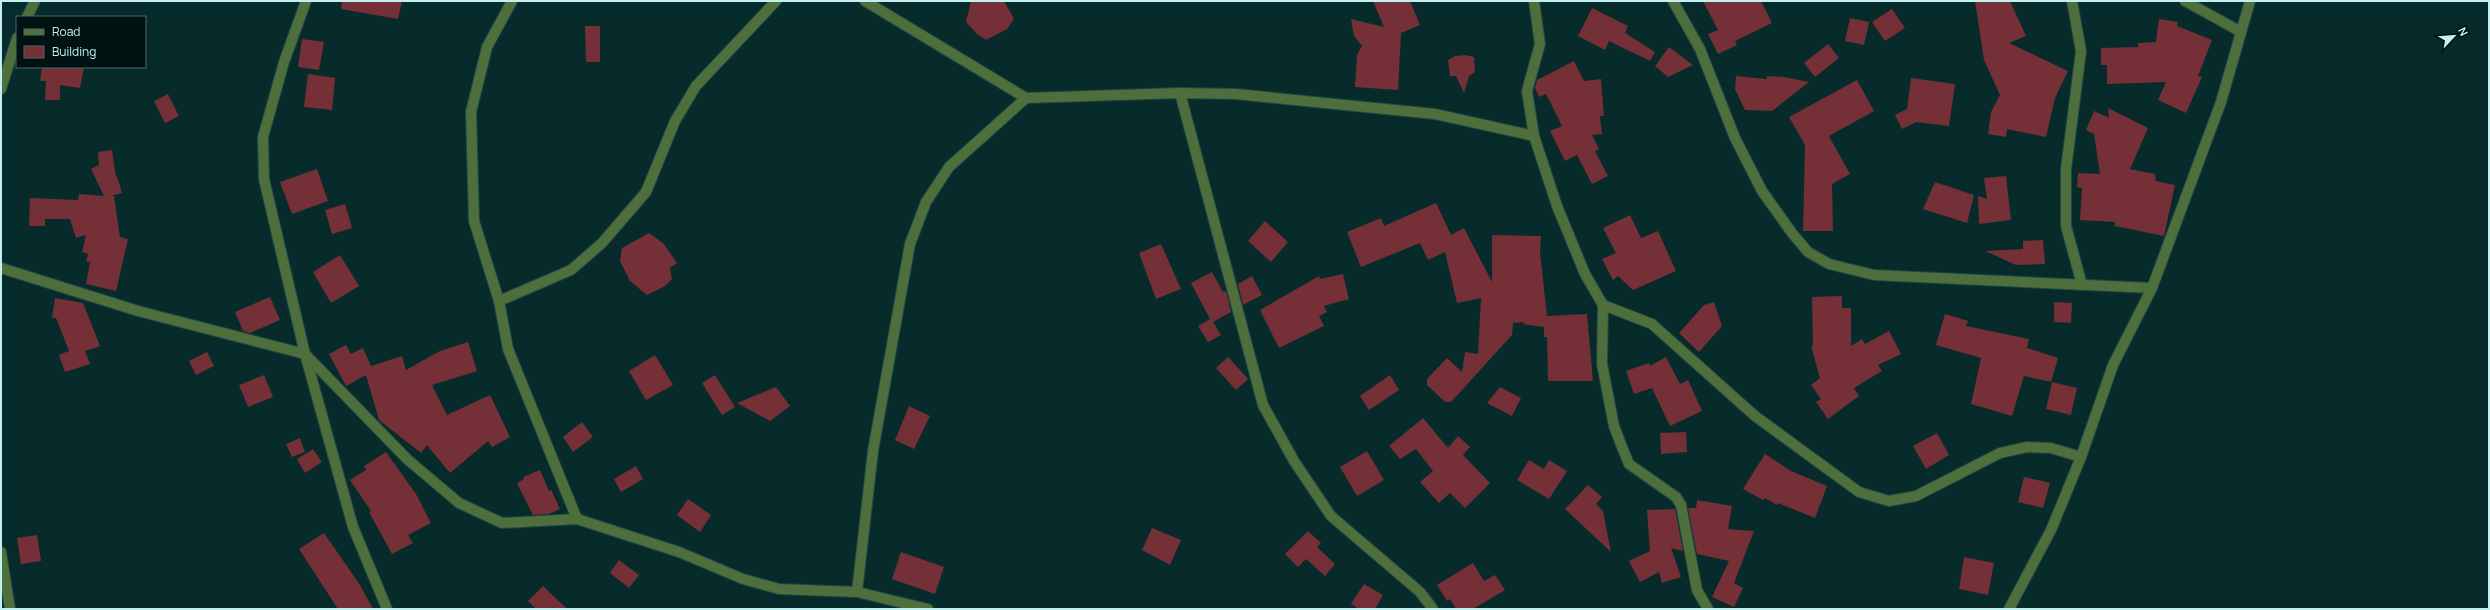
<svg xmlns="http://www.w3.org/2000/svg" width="2490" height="610" font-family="Manrope,sans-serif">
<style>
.building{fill:#742f37}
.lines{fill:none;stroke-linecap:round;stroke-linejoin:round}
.minor-casing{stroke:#214747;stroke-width:12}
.minor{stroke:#4e6e3b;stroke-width:10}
</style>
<rect width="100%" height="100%" fill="#072b2b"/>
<!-- building -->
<g class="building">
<path d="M 342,1 L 402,1 L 398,19 L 341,9 Z"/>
<path d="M 971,1 L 1004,1 L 1014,19 L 1007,29 L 986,40 L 977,34 L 966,22 Z"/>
<path d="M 1373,1 L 1410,1 L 1420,25 L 1401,33 L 1398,90 L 1355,87 L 1357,55 L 1362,46 L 1354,36 L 1351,19 L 1384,27 Z"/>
<path d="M 1703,1 L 1761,1 L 1772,23 L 1735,41 L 1737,45 L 1718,54 L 1708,34 L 1718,30 Z"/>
<path d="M 1975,1 L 2010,1 L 2026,36 L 2009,43 L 2068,71 L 2055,98 L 2046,137 L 2007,129 L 2006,137 L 1988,134 L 1991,112 L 2000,95 L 1984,60 Z"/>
<path d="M 1592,8 L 1628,26 L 1625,33 L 1655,52 L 1650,61 L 1609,41 L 1605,50 L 1578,36 Z"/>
<path d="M 1892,9 L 1905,28 L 1885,41 L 1872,22 Z"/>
<path d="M 1850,18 L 1869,22 L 1864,45 L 1845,41 Z"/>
<path d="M 2159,19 L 2178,22 L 2177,26 L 2212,40 L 2198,76 L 2202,77 L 2186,113 L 2158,100 L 2166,82 L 2107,84 L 2107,65 L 2101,65 L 2101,48 L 2138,47 L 2138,43 L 2156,42 Z"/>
<path d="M 585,26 L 600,26 L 600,62 L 586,62 Z"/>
<path d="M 302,39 L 324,42 L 319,70 L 298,67 Z"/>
<path d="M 1828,44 L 1839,58 L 1815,77 L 1804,63 Z"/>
<path d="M 1669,47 L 1693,65 L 1668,77 L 1655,66 Z"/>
<path d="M 1465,55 L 1474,57 L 1475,72 L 1469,76 L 1464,93 L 1456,76 L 1450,76 L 1448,60 L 1455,56 Z"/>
<path d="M 1574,61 L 1584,81 L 1601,79 L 1604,116 L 1600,116 L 1602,134 L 1592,135 L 1599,149 L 1595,151 L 1608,176 L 1592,184 L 1577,155 L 1565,161 L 1550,131 L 1562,126 L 1546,94 L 1539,97 L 1535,88 L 1537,80 Z"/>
<path d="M 42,67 L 84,67 L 80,88 L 60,85 L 60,100 L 45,100 L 46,81 L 40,81 Z"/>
<path d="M 308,74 L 335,78 L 332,110 L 304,107 Z"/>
<path d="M 1736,76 L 1767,79 L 1767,76 L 1784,77 L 1809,82 L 1772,111 L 1745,110 L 1735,89 Z"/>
<path d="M 1911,78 L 1955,84 L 1949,126 L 1916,122 L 1902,129 L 1895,115 L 1907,109 Z"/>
<path d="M 1857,80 L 1874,111 L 1829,136 L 1850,174 L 1832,184 L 1833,231 L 1803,231 L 1805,145 L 1789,117 Z"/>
<path d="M 168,94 L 179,116 L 165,123 L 154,101 Z"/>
<path d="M 2108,108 L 2148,128 L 2130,169 L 2155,174 L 2156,181 L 2175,185 L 2164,236 L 2115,226 L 2115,222 L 2080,220 L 2082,188 L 2077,187 L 2078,173 L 2100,174 L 2094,134 L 2086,130 L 2094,111 L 2109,118 Z"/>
<path d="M 112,150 L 116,177 L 117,176 L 122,193 L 110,196 L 114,196 L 120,237 L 128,239 L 116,291 L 86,284 L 90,262 L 86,262 L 88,254 L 82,252 L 86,235 L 76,238 L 70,219 L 45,219 L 45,226 L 29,226 L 30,198 L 78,200 L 79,194 L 104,196 L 91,169 L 99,165 L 98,152 Z"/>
<path d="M 317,169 L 328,201 L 292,214 L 280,182 Z"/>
<path d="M 2006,176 L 2011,220 L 1979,224 L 1978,196 L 1987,199 L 1984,178 Z"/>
<path d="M 1935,182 L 1974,195 L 1967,223 L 1923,209 Z"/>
<path d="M 1436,203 L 1451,235 L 1464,228 L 1492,282 L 1492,235 L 1541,236 L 1540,252 L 1547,316 L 1587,314 L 1593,381 L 1548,381 L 1547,337 L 1544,337 L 1544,327 L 1523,324 L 1524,322 L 1513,323 L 1512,335 L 1451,402 L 1445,402 L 1427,385 L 1427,379 L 1447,358 L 1462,372 L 1465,352 L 1478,354 L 1481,298 L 1457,303 L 1445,252 L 1428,260 L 1420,243 L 1361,267 L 1347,232 L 1381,218 L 1384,226 Z"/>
<path d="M 345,204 L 352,228 L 332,234 L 325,210 Z"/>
<path d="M 1630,215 L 1641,238 L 1658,231 L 1676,271 L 1633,290 L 1618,276 L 1613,280 L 1602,259 L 1616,253 L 1603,228 Z"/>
<path d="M 1265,221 L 1288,242 L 1271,262 L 1248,241 Z"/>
<path d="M 649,233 L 663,243 L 677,263 L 670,268 L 672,279 L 665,286 L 647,295 L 630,281 L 620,261 L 622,248 Z"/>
<path d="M 2043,240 L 2045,264 L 2016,265 L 1985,251 L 2023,249 L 2023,241 Z"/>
<path d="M 1161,244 L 1181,289 L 1156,299 L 1139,253 Z"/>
<path d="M 340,255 L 359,286 L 331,303 L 313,272 Z"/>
<path d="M 1212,272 L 1223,292 L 1226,291 L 1231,312 L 1213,322 L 1221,335 L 1208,342 L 1198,326 L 1210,319 L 1191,283 Z"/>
<path d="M 1343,274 L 1349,299 L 1324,306 L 1327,312 L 1319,316 L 1324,326 L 1279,348 L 1260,310 L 1319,276 L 1320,279 Z"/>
<path d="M 1252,276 L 1262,295 L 1243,305 L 1238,284 Z"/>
<path d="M 1842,296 L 1842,308 L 1851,308 L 1851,346 L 1862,339 L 1865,344 L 1889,331 L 1901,354 L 1878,365 L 1882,371 L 1854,388 L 1859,396 L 1828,419 L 1816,402 L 1821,399 L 1811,385 L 1820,378 L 1811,346 L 1813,346 L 1812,297 Z"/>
<path d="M 270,297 L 280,320 L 250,333 L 243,331 L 235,312 Z"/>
<path d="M 55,298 L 83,303 L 100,346 L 85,351 L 90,364 L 65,372 L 59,355 L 69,351 L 56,318 L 52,318 Z"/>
<path d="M 1714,302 L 1722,326 L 1699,352 L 1679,333 L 1704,305 Z"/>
<path d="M 2054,302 L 2072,303 L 2071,323 L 2054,322 Z"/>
<path d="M 1945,314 L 1968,321 L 1966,326 L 2029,339 L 2027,348 L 2058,358 L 2051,382 L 2024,376 L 2012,416 L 1971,404 L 1981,358 L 1936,345 Z"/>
<path d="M 468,342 L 477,371 L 432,385 L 447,415 L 490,395 L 510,437 L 492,447 L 488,441 L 450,473 L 427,445 L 421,453 L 379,420 L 366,375 L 346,386 L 329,354 L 346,345 L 351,354 L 363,348 L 371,366 L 402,356 L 406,370 L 440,351 Z"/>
<path d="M 207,352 L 214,366 L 196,375 L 189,361 Z"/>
<path d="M 655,355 L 673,385 L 646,400 L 629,371 Z"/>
<path d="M 1228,357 L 1248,379 L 1236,390 L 1216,368 Z"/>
<path d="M 1666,357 L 1680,384 L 1688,380 L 1702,411 L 1670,426 L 1652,388 L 1634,394 L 1626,371 L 1649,363 L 1650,366 Z"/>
<path d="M 264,375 L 273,397 L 248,407 L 239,385 Z"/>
<path d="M 715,375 L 735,407 L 722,415 L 702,383 Z"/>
<path d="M 1390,375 L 1399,390 L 1369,410 L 1360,396 Z"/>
<path d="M 2052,382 L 2077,388 L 2071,415 L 2046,409 Z"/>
<path d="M 776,387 L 790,406 L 770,421 L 737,403 Z"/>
<path d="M 1500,387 L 1521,398 L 1512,416 L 1487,403 Z"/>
<path d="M 909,406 L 930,416 L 914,449 L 895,440 Z"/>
<path d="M 1423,418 L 1448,448 L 1458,436 L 1470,447 L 1463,455 L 1490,483 L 1465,508 L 1450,493 L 1439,503 L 1420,482 L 1433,471 L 1416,449 L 1400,459 L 1389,446 Z"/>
<path d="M 582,422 L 593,437 L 573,452 L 563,437 Z"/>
<path d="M 1686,432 L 1687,452 L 1661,454 L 1660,433 Z"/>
<path d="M 1937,433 L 1949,455 L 1926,469 L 1913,446 Z"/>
<path d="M 300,438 L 305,452 L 292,457 L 286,444 Z"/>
<path d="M 313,449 L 322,462 L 305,473 L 297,459 Z"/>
<path d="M 1367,451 L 1384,480 L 1357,496 L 1340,467 Z"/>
<path d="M 386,452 L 416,494 L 431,523 L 408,535 L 413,543 L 392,554 L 369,512 L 371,511 L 350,480 L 366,470 L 364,466 Z"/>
<path d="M 1765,454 L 1791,471 L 1827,486 L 1815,518 L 1778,503 L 1777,505 L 1765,498 L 1763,500 L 1743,489 Z"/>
<path d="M 1529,460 L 1544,469 L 1549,460 L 1567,471 L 1549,499 L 1517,480 Z"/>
<path d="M 636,466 L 643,479 L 621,492 L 614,479 Z"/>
<path d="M 540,470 L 549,491 L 551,490 L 560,509 L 549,514 L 533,515 L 517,483 L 524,479 L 523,477 Z"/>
<path d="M 2024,477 L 2050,483 L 2043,508 L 2018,502 Z"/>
<path d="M 1588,485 L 1602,497 L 1596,504 L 1603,511 L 1611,552 L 1565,509 Z"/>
<path d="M 688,499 L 711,515 L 700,532 L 677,515 Z"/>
<path d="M 1697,500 L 1732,506 L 1728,529 L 1754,531 L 1734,583 L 1743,588 L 1734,607 L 1712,597 L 1729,561 L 1697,554 L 1688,508 L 1696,508 Z"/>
<path d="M 1675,509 L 1683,551 L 1671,548 L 1681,577 L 1662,583 L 1659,572 L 1640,582 L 1629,561 L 1650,551 L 1647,510 Z"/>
<path d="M 1152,528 L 1181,540 L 1170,565 L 1142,550 Z"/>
<path d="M 1308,531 L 1321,543 L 1317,547 L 1335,564 L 1325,576 L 1306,559 L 1298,567 L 1285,554 Z"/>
<path d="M 324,533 L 360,585 L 373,609 L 338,609 L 299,549 Z"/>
<path d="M 37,535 L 41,561 L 21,564 L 17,538 Z"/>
<path d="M 901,552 L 944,567 L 935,594 L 892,579 Z"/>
<path d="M 1964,557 L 1994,563 L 1988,595 L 1959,589 Z"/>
<path d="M 619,560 L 639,575 L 629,588 L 610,573 Z"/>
<path d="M 1473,563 L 1484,581 L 1495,575 L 1505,590 L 1473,609 L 1456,609 L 1450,599 L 1447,601 L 1437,585 Z"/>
<path d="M 1364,584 L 1383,595 L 1375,609 L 1359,609 L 1351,604 Z"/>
<path d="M 543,586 L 567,609 L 536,609 L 528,601 Z"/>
</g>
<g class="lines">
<!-- minor casing -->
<g class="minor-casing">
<g id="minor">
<path d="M 306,1 L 284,62 L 263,137 L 264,179 L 305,354 L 353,527 L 387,609"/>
<path d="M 512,1 L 487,47 L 471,112 L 474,221 L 499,301 L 508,349 L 577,519"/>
<path d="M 865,1 L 1026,98"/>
<path d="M 1534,1 L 1540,44 L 1527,91 L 1534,136 L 1557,206 L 1585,274 L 1603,305 L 1652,324 L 1755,416 L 1859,492 L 1889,501 L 1916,496 L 2000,453 L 2027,447 L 2051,448 L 2081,457"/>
<path d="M 1673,1 L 1700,49 L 1735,138 L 1762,191 L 1792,233 L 1808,252 L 1829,264 L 1874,275 L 2152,288"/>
<path d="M 2072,1 L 2081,51 L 2066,169 L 2066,226 L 2082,285"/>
<path d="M 2185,1 L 2241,32"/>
<path d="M 27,17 L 35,1"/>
<path d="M 1,89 L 17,38"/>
<path d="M 1180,93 L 1263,405 L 1294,461 L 1331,516 L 1420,592 L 1433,609"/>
<path d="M 1,268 L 138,311 L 305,354 L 407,459 L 459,503 L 502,523 L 577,519 L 679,552 L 743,579 L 779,589 L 857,592 L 928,609"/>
<path d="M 499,301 L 571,270 L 602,243 L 646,192 L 675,121 L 696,86 L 776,1"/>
<path d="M 1603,305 L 1602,364 L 1614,426 L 1622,447 L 1629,464 L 1676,497 L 1681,505 L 1697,590 L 1708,609"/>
<path d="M 1,552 L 10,609"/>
<path d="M 857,592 L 873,451 L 910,244 L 926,202 L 949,167 L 1026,98 L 1180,93 L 1236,94 L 1435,114 L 1534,136"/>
<path d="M 2009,609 L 2051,530 L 2081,457 L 2113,365 L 2152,288 L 2221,102 L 2250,1"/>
</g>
</g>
<!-- minor -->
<use href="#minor" class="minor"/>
</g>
<!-- border -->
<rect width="2490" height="610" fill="none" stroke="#c1f0f0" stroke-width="4"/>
<!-- legend -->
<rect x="16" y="16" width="130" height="52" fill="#001212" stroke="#4d6b6b"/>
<rect x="24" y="29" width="20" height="6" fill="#4e6e3b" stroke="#4d6b6b"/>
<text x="52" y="36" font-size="12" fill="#c1f0f0">Road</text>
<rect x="24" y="46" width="20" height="12" fill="#742f37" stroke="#4d6b6b"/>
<text x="52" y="56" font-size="12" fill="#c1f0f0">Building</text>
<!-- north arrow -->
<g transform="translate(2454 36) rotate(64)" stroke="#001212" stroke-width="3" paint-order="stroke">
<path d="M0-3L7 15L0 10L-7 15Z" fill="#c1f0f0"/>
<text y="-6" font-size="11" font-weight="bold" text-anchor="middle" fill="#c1f0f0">N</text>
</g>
</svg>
